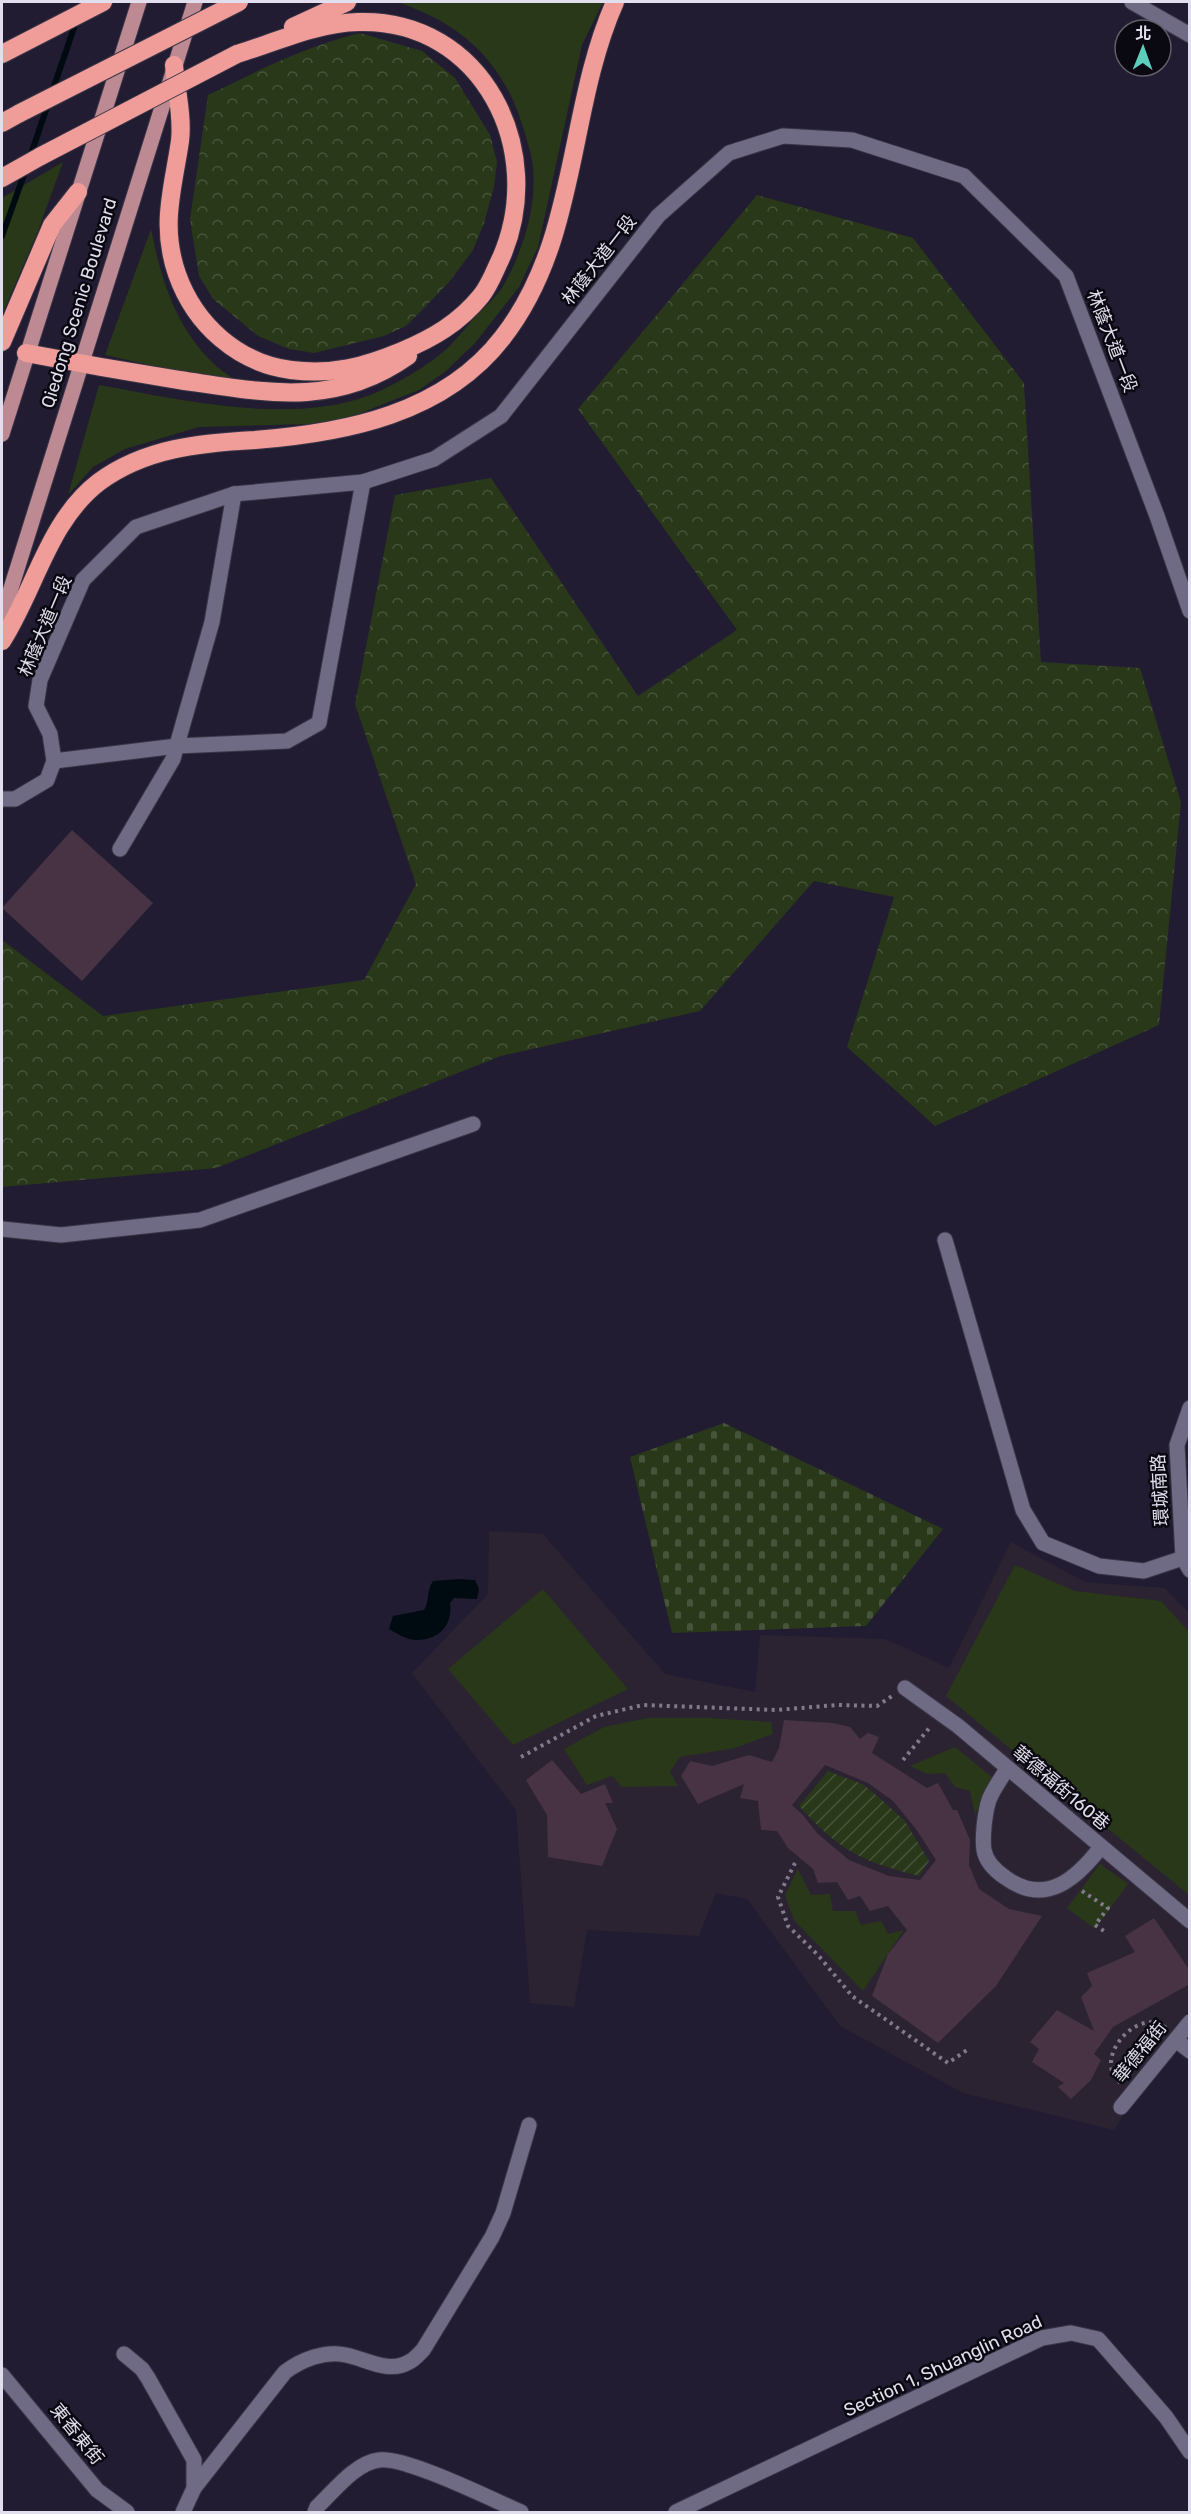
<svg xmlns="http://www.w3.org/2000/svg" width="1191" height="2514" font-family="Rubik,'Noto Sans TC',sans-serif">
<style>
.education{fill:#2b2332}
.grass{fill:#283819}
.forest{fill:url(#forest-crowns)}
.cemetery{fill:url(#cemetery-stones)}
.garden{fill:url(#garden-furrows)}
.water{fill:#000b11}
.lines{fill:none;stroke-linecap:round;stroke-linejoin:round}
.stream{stroke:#000b11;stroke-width:6}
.building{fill:#473344;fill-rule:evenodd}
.minor-casing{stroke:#3a3647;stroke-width:17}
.major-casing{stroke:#3a3647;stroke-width:17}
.highway-casing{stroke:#3a3647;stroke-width:20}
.path{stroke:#7f7b8d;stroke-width:4;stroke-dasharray:3 4.5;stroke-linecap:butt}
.minor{stroke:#706b85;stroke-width:15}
.major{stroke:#bd8992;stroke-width:15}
.highway{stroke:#f09d9a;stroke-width:18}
.highway-bridge-casing{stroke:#3a3647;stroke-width:20;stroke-linecap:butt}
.highway-bridge{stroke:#f09d9a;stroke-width:18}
.labels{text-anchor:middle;stroke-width:5;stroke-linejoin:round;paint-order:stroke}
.street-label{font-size:18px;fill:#e1dfed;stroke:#0a0811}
</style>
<defs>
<pattern id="forest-crowns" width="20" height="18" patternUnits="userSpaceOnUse" patternTransform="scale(1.5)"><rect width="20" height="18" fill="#283819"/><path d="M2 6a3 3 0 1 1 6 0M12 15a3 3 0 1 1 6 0" fill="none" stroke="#47543b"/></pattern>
<pattern id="cemetery-stones" width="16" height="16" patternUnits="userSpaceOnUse" patternTransform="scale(1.5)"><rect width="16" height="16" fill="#283819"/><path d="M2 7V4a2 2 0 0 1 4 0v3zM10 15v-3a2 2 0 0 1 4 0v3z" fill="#47543b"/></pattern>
<pattern id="garden-furrows" width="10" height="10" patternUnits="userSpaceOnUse" patternTransform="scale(1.5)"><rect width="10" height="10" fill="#283819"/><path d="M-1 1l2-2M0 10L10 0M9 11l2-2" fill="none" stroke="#47543b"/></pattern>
</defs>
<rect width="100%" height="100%" fill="#211c31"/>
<!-- education -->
<path class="education" d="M 489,1531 L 543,1534 L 665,1674 L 755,1692 L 760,1635 L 885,1639 L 949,1668 L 1011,1542 L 1085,1582 L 1165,1588 L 1189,1613 L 1189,2011 L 1114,2130 L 963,2093 L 840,2026 L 747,1899 L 716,1893 L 699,1936 L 587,1930 L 574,2007 L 530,2003 L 516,1810 L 412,1673 L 488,1594 Z"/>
<!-- grass -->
<g class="grass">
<path d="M 397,2 L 603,2 L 582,45 L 538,247 L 519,287 L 475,343 L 446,371 L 419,390 L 351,417 L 310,424 L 199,427 L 125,449 L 93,467 L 68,495 L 99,385 C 182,400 292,426 373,394 C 396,384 424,368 443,352 C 456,341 466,327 477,315 C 485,307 495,298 502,288 C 522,254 537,207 533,167 C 531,150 525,134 520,118 C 499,57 457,22 397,2 Z"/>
<path d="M 63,162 L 38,231 L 2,315 L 2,198 Z"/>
<path d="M 151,229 C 161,279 175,326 213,363 C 221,371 233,378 243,386 L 105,355 Z"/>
<path d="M 1015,1565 L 1075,1591 L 1161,1601 L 1189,1632 L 1189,1895 L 946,1696 Z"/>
<path d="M 543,1589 L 628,1689 L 513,1745 L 448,1669 Z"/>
<path d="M 647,1718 L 708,1718 L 771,1722 L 773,1734 L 735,1748 L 680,1757 L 670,1772 L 678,1786 L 622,1787 L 612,1776 L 587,1785 L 564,1749 L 604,1727 Z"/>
<path d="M 955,1747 L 994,1779 L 983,1795 L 975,1815 L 970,1791 L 955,1787 L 945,1773 L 927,1774 L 910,1766 Z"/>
<path d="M 1100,1864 L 1128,1884 L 1095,1929 L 1067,1908 Z"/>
<path d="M 798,1869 L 811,1895 L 830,1894 L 833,1911 L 855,1911 L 861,1925 L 881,1921 L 888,1934 L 904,1930 L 863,1991 L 794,1920 L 785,1895 Z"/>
</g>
<!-- forest -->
<g class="forest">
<path d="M 360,33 L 422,51 L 455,78 L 490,135 L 497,162 L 494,187 L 484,223 L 473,250 L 450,281 L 425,307 L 406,326 L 384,336 L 314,353 L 289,349 L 258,336 L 213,299 L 199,276 L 190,219 L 208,95 C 258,71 306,46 360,33 Z"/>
<path d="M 757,195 L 913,238 L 1024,383 L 1041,662 L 1140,668 L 1181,802 L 1159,1025 L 935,1126 L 847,1047 L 894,897 L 814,881 L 700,1011 L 501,1056 L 216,1168 L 2,1187 L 2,940 L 103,1016 L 364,980 L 416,884 L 355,704 L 395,495 L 491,478 L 638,696 L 737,630 L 578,409 Z"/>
</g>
<!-- cemetery -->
<path class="cemetery" d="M 724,1423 L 943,1529 L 866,1626 L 672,1633 L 630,1457 Z"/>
<!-- garden -->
<path class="garden" d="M 828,1771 L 864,1785 L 883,1801 L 905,1821 L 929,1861 L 919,1876 C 860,1861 840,1851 799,1806 Z"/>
<!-- water -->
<path class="water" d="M 459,1579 L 475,1580 L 479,1589 L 477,1599 L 454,1598 L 450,1603 C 453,1625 439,1640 417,1640 C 407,1640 398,1634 389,1629 L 393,1616 L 424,1610 C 430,1601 426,1591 433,1581 Z"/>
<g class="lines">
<!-- stream -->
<g class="stream">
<path d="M 52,92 L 77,19"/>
<path d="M 30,157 L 48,104"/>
<path d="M 2,236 L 26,169"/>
</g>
</g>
<!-- building -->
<g class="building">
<path d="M 72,830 L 153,903 L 82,981 L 2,908 Z"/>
<path d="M 784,1720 L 833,1723 L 850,1727 L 860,1739 L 868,1733 L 879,1737 L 872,1753 L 927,1788 L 938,1783 L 953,1810 L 957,1810 L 970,1840 L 969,1865 L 979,1889 L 1009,1909 L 1042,1916 L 996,1986 L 938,2043 L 872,1996 L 888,1954 L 907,1930 L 888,1906 L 870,1911 L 860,1896 L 848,1900 L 837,1882 L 818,1883 L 813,1869 L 788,1848 L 777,1831 L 761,1830 L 758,1801 L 740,1798 L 744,1784 L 698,1804 L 681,1776 L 690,1761 L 712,1766 L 749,1755 L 772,1762 L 779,1748 ZM 825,1765 L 868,1783 L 893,1801 L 916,1829 L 936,1860 L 920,1880 L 889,1876 L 849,1860 L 817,1833 L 803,1815 L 792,1805 Z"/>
<path d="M 552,1760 L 581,1794 L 605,1784 L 613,1803 L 605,1803 L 617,1829 L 602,1866 L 548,1857 L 547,1815 L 526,1780 Z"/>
<path d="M 1154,1918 L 1190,1971 L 1190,1984 L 1113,2027 L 1094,2054 L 1101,2060 L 1091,2080 L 1071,2099 L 1058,2087 L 1064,2083 L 1032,2062 L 1039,2049 L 1030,2042 L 1057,2010 L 1094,2031 L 1081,1997 L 1092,1986 L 1087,1973 L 1135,1952 L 1125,1936 Z"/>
</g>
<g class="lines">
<!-- minor casing -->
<g class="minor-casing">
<g id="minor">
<path d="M 1132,2 L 1190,35"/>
<path d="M 54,761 L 177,746 L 287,741 L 319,723 L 363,482"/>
<path d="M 2,799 L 15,799 L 47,780 L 54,761 L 50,734 L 36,706 L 40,680 L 83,580 L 136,527 L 234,494 L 363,482 L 434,459 L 501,416 L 658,216 L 729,153 L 783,136 L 852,140 L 964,176 L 1066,276 L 1157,516 L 1190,611"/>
<path d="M 120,849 L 173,759 L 212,622 L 234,494"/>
<path d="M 2,1229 L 61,1235 L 200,1220 L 473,1124"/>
<path d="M 945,1240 L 1023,1510 L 1043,1543 L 1099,1566 L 1144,1571 L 1183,1558"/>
<path d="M 1190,1408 L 1177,1445 L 1183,1558 L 1190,1570"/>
<path d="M 905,1688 L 958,1726 L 1190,1921"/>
<path d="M 1007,1768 C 1002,1778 993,1789 989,1800 C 985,1812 982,1837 984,1850 C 986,1862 997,1872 1006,1878 C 1046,1907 1077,1878 1101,1847"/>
<path d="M 1176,2040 L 1190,2051"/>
<path d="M 1121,2107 L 1190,2022"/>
<path d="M 124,2354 L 142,2369 L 148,2378 L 194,2460 L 194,2488 L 183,2512"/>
<path d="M 2,2375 L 97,2490 L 127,2512"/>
<path d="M 194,2488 L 285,2372 C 301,2360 325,2350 346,2355 C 366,2359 389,2374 409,2362 C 414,2360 419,2354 423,2350 L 492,2237 L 503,2213 L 529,2125"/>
<path d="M 315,2512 L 317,2507 C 334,2491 355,2463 379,2460 C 405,2456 493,2500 521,2512"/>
<path d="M 676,2512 L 1042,2338 L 1071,2333 L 1098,2339 L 1166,2417 L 1190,2452"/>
</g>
</g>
<!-- major casing -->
<g class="major-casing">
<g id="major">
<path d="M 2,434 L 139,2"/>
<path d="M 2,617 L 195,2"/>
</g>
</g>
<!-- highway casing -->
<g class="highway-casing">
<g id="highway">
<path d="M 293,27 L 347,2"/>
<path d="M 2,54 L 103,2"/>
<path d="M 174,65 C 176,89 183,117 180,141 C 173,189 160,225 177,274 C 195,325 238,363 291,370 C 334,375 363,367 402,351 C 433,338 459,323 481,296 C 490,285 495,270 501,258 C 548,151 483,18 358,22 C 317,23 276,42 237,54"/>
<path d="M 2,123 L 20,113"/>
<path d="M 2,178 L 41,156"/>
<path d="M 2,342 L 52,225 L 78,192"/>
<path d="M 26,353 C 77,363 128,372 179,380 C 263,392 333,409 408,356"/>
<path d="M 2,641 C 35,590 48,521 99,482 C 145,448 200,443 255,440 C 345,433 444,414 503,337 C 579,239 567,110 615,2"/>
</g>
</g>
<!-- path -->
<g class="path">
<path d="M 521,1757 L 596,1716 L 643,1705 L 776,1710 L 837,1705 L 877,1706 L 892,1696"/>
<path d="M 903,1760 L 931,1726"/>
<path d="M 795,1863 L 778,1897 L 788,1926 L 818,1955 L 852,1996 L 948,2063 L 967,2050"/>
<path d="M 1082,1891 L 1108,1908 L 1095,1925 L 1107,1933"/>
<path d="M 1120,2083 C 1118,2079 1113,2075 1112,2071 C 1104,2045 1143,2008 1166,2028"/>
</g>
<!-- minor -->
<use href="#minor" class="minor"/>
<!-- major -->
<use href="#major" class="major"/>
<!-- highway -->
<use href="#highway" class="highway"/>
<!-- highway-bridge casing -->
<g class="highway-bridge-casing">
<g id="highway-bridge">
<path d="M 20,113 L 239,2"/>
<path d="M 41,156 L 237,54"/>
</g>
</g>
<!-- highway-bridge -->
<use href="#highway-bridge" class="highway-bridge"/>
</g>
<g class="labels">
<!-- street labels -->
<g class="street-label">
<text transform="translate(599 260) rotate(-52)" y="6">林蔭大道一段</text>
<text transform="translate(79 303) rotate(-73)" y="6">Qiedong Scenic Boulevard</text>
<text transform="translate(1112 341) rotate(69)" y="6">林蔭大道一段</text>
<text transform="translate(45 626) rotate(-67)" y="6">林蔭大道一段</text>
<text transform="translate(1160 1490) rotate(-93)" y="6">環城南路</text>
<text transform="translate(1061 1788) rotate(40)" y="6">華德福街160巷</text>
<text transform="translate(1140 2052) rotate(-51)" y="6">華德福街</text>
<text transform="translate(943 2366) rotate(-25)" y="6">Section 1, Shuanglin Road</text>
<text transform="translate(77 2434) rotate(51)" y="6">東香東街</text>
</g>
</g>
<!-- border -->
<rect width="1191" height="2514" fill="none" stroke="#e1dfed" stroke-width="6"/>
<!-- north arrow -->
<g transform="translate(1143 48) rotate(1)"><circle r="28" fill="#0a0811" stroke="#605e69" stroke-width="1.5"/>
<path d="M0-4.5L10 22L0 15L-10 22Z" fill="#5ccebb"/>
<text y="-9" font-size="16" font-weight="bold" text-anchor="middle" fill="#e1dfed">北</text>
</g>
</svg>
